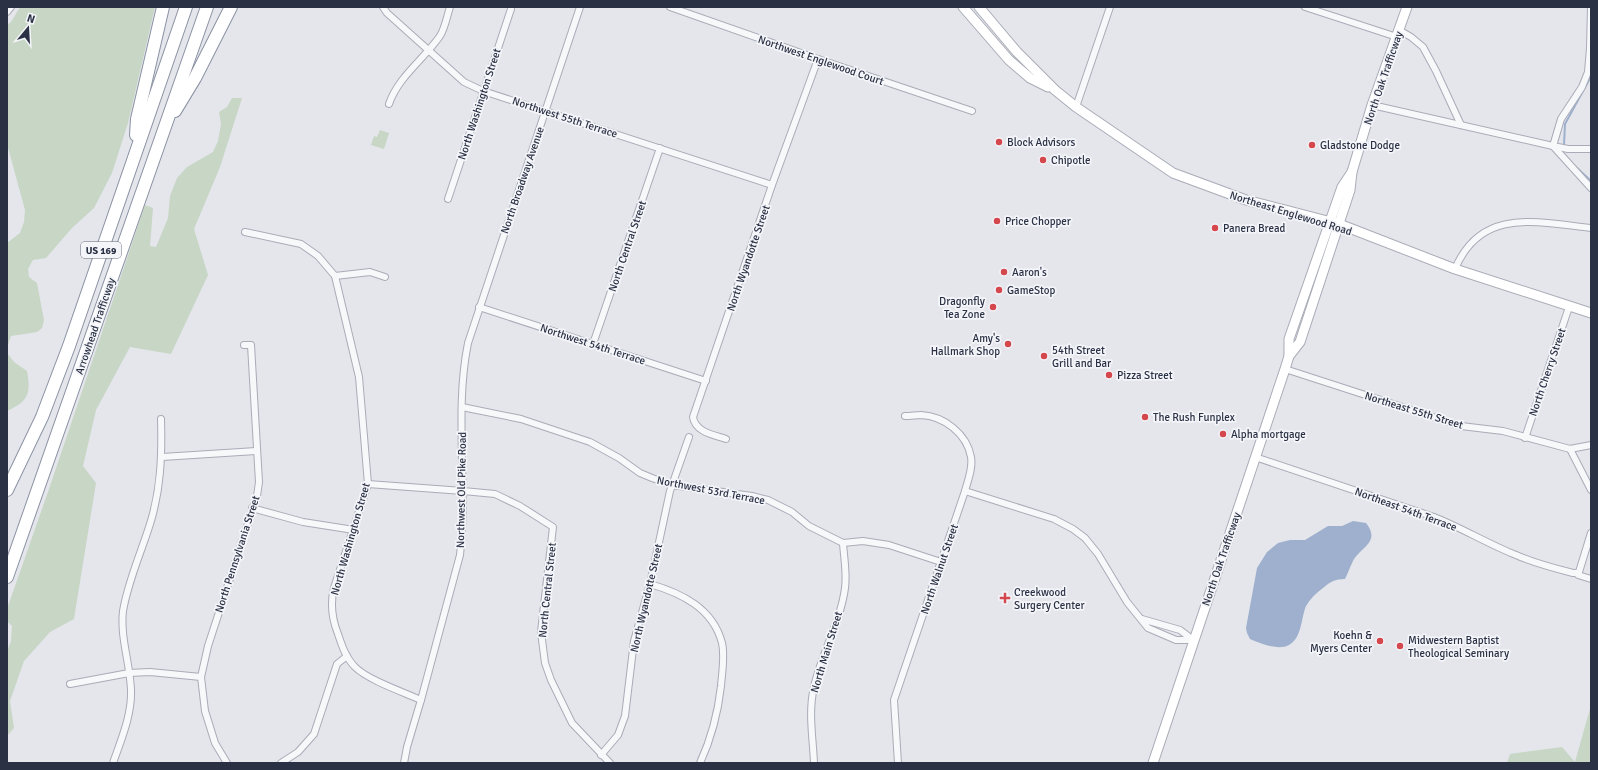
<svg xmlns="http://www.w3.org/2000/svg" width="1598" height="770" font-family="Signika,sans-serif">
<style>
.green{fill:#c7d6c5}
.water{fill:#9eb0cd}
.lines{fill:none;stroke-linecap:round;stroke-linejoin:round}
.stream{stroke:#9eb0cd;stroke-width:2}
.minor-casing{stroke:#a9acb7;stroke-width:8}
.secondary-casing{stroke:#a9acb7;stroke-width:11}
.motorway-casing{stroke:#8b92a3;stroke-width:14}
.minor{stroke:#f7f8fa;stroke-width:6}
.secondary{stroke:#fff;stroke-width:9}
.motorway{stroke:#fff;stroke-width:12}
.poi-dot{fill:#d3474d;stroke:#f4f5f9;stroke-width:1.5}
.labels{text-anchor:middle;stroke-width:3.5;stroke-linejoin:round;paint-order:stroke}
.shield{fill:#f4f5f9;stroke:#676c7b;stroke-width:1}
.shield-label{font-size:10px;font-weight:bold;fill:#2b3145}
.street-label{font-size:11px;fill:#2b3145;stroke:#f4f5f9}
.poi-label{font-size:11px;fill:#2b3145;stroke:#f4f5f9;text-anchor:start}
</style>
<rect width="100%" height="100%" fill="#e4e6ec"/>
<!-- green -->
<g class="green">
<path d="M 20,7 L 155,7 L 128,123 L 112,173 L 94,208 L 72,228 L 46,258 L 33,260 L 28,269 L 29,277 L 37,283 L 44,320 L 42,328 L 37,332 L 11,336 L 7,348 L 7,243 L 20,233 L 24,222 L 25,210 L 7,144 L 7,25 L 11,22 Z"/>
<path d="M 232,98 L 242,98 L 220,167 L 194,229 L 208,275 L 171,354 L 130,347 L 96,410 L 83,466 L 96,483 L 74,619 L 50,632 L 24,661 L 10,701 L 14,728 L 7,736 L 7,651 L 11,641 L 12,626 L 7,621 L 7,609 L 49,489 L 145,205 L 153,208 L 150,246 L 156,247 L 168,218 L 170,196 L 177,178 L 187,167 L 213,152 L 218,141 L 221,124 L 219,112 L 227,107 Z"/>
<path d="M 380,130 L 389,133 L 384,149 L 371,145 L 374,136 L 377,137 Z"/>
<path d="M 7,353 L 14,362 L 27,371 C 31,393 29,401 7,411 Z"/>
<path d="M 1591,705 L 1591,763 L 1507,763 L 1510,754 L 1562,747 L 1575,762 Z"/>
</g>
<!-- water -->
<path class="water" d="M 1353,521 L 1366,523 C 1381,542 1361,547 1353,561 C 1350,567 1348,573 1345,579 C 1335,579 1330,582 1323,588 C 1316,593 1310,599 1306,606 C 1301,618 1302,638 1289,645 C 1278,651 1260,643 1250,639 L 1247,633 L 1246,628 L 1257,568 L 1267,552 L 1278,543 L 1290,540 L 1305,540 L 1328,526 L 1342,526 Z"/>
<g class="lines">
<!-- stream -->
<g class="stream">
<path d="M 1564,145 L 1565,124 L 1589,80 L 1591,74"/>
<path d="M 1576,167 L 1591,181"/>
</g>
<!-- minor casing -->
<g class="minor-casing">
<g id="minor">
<path d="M 383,7 L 387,13 L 464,82 L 483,91 L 772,185"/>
<path d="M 670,7 L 818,59 L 972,111"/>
<path d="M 1305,7 L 1397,37"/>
<path d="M 1591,7 L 1590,48 L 1588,72 L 1582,87 L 1561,119 L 1553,146 L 1568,149 L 1591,149"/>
<path d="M 7,12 L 11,7"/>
<path d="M 1399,30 L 1411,37 L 1423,47 L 1436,71 L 1461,125"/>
<path d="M 389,104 C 398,77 424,59 440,36 C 445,28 447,16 450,7"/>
<path d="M 1372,105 L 1553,146 L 1591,188"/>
<path d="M 1076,107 L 1110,7"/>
<path d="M 448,199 L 511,9"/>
<path d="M 245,232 L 301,244 L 318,256 L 335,276 L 359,377 L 368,484 L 334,588 C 330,604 332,619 338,634 C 342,646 346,658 355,667 C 368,680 403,692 421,700"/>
<path d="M 1455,269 C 1481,207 1537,222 1591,228"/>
<path d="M 335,276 L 370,272 L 385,277"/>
<path d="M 479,307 L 706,381"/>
<path d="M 593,344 L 660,148"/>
<path d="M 1285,369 L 1461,426 L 1503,431 L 1570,449 L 1591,445"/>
<path d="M 462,407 L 521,419 L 590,442 L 619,458 L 640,473 L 652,478 L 672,485 L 752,496 L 768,500 L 792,512 L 809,526 L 843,543 L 863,541 L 889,545 L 941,562"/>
<path d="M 1525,438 L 1569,307"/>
<path d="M 726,439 C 714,435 695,432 693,417 L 772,185 L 818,59"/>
<path d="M 1570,449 L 1591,490"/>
<path d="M 162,457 L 257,451"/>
<path d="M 1255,457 L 1434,517 C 1462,528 1488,544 1516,555 C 1534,563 1553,568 1573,573 L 1576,573"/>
<path d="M 368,484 L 463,491 L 495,494 L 520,506 L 553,527 L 541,632 L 545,663 L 551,680 L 572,723 L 610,763"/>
<path d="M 965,491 L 1054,519 L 1073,529 L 1085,538 L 1098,554 L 1127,602 L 1148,628 L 1176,640 L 1194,640"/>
<path d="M 252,508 L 303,522 L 354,530"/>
<path d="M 1576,573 L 1579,572 L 1591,533"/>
<path d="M 1576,573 L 1578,575 L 1591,579"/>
<path d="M 650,584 C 681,593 713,608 722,643 C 725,656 722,673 721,686 C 718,713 711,739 700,763"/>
<path d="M 1142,619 L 1180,630 L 1193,640"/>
<path d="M 70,684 L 129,673 L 150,672 L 201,677"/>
<path d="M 601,755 L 618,735 L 625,716 L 634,641 L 650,584 L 670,491 L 689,437"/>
<path d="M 113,763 C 121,740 132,715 131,690 C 130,663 120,638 123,611 C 128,581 141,553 150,524 C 161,489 162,455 161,419"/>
<path d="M 227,763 L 215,743 L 205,711 L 201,677 L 208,646 L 257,496 L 259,482 L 251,345 L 244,345"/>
<path d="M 281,763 L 298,752 L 314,734 L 337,664 L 347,656"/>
<path d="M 404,763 L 407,747 L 421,700 L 460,555 C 468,484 454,412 468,343 L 580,7"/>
<path d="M 814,763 C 813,738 808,712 814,687 C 821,655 841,620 845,588 C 847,573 844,558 843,543"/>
<path d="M 898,763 L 894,700 L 965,491 C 968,480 973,468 971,457 C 967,434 944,416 921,415 C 916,415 911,416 905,416"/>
</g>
</g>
<!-- secondary casing -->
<g class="secondary-casing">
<g id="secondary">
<path d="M 963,7 L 1009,60 L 1030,78 L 1048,87"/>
<path d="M 979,7 L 1017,52 L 1055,90 L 1076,107 L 1173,173 L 1246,200 L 1339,224 L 1455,269 L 1591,313"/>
<path d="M 1289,356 L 1300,342 L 1350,190 L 1352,172 L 1372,105 L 1407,7"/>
<path d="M 1153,763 L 1285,369 L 1289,356 L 1289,339 L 1342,187 L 1352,172"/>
</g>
</g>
<!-- motorway casing -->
<g class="motorway-casing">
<g id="motorway">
<path d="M 175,111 L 195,78 L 231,7"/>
<path d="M 136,135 L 137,119 L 163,7"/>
<path d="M 7,490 L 42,417 L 69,346 L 186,7"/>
<path d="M 7,577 L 207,7"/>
</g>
</g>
<!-- minor -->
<use href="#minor" class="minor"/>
<!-- secondary -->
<use href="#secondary" class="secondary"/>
<!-- motorway -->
<use href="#motorway" class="motorway"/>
</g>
<!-- markers -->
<g class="poi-dot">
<circle cx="999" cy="142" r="4"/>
<circle cx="1312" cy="145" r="4"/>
<circle cx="1043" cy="160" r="4"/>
<circle cx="997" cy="221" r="4"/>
<circle cx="1215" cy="228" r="4"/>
<circle cx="1004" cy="272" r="4"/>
<circle cx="999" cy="290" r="4"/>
<circle cx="993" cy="307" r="4"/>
<circle cx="1008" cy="344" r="4"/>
<circle cx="1044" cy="356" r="4"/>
<circle cx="1109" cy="375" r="4"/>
<circle cx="1145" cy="417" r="4"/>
<circle cx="1223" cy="434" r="4"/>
<path d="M1003 592h4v4h4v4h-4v4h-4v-4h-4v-4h4z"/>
<circle cx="1380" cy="641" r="4"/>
<circle cx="1400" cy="646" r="4"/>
</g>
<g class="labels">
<!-- shield labels -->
<rect class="shield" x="81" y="242" width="40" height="16" rx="3"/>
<g class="shield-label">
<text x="101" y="254">US 169</text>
</g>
<!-- street labels -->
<g class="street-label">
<text transform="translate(821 60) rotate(19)" y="4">Northwest Englewood Court</text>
<text transform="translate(1383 78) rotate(-71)" y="4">North Oak Trafficway</text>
<text transform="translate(479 104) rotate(-72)" y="4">North Washington Street</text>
<text transform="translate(565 117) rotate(18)" y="4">Northwest 55th Terrace</text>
<text transform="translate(522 180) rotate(-71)" y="4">North Broadway Avenue</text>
<text transform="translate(1291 213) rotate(17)" y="4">Northeast Englewood Road</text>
<text transform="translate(627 246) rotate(-71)" y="4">North Central Street</text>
<text transform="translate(748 258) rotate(-71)" y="4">North Wyandotte Street</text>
<text transform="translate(95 326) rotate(-71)" y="4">Arrowhead Trafficway</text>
<text transform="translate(593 344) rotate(18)" y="4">Northwest 54th Terrace</text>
<text transform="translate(1547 372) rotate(-71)" y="4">North Cherry Street</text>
<text transform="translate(1414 410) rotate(17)" y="4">Northeast 55th Street</text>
<text transform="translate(461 490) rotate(-89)" y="4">Northwest Old Pike Road</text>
<text transform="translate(711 490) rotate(11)" y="4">Northwest 53rd Terrace</text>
<text transform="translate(1406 509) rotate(20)" y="4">Northeast 54th Terrace</text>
<text transform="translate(350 539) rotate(-74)" y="4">North Washington Street</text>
<text transform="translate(237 554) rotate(-72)" y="4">North Pennsylvania Street</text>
<text transform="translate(1221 559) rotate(-71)" y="4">North Oak Trafficway</text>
<text transform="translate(939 569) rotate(-71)" y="4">North Walnut Street</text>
<text transform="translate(547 590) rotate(-84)" y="4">North Central Street</text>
<text transform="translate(646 598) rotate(-77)" y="4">North Wyandotte Street</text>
<text transform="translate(826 652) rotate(-73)" y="4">North Main Street</text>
</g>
<!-- poi labels -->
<g class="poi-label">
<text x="1007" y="146">Block Advisors</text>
<text x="1320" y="149">Gladstone Dodge</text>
<text x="1051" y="164">Chipotle</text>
<text x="1005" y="225">Price Chopper</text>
<text x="1223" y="232">Panera Bread</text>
<text x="1012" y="276">Aaron's</text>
<text x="1007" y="294">GameStop</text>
<text x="985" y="305" text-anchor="end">Dragonfly<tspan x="985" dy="13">Tea Zone</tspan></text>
<text x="1000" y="342" text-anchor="end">Amy's<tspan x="1000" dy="13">Hallmark Shop</tspan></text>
<text x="1052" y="354">54th Street<tspan x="1052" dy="13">Grill and Bar</tspan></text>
<text x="1117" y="379">Pizza Street</text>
<text x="1153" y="421">The Rush Funplex</text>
<text x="1231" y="438">Alpha mortgage</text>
<text x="1014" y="596">Creekwood<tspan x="1014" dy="13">Surgery Center</tspan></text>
<text x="1372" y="639" text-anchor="end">Koehn &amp;<tspan x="1372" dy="13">Myers Center</tspan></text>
<text x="1408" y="644">Midwestern Baptist<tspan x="1408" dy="13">Theological Seminary</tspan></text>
</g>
</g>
<!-- border -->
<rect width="1598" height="770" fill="none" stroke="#2b3145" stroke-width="16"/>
<!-- north arrow -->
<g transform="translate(28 28) rotate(18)" stroke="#f4f5f9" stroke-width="3" paint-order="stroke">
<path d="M0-3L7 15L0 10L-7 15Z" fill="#2b3145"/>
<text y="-6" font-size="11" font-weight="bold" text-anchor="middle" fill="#2b3145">N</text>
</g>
</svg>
